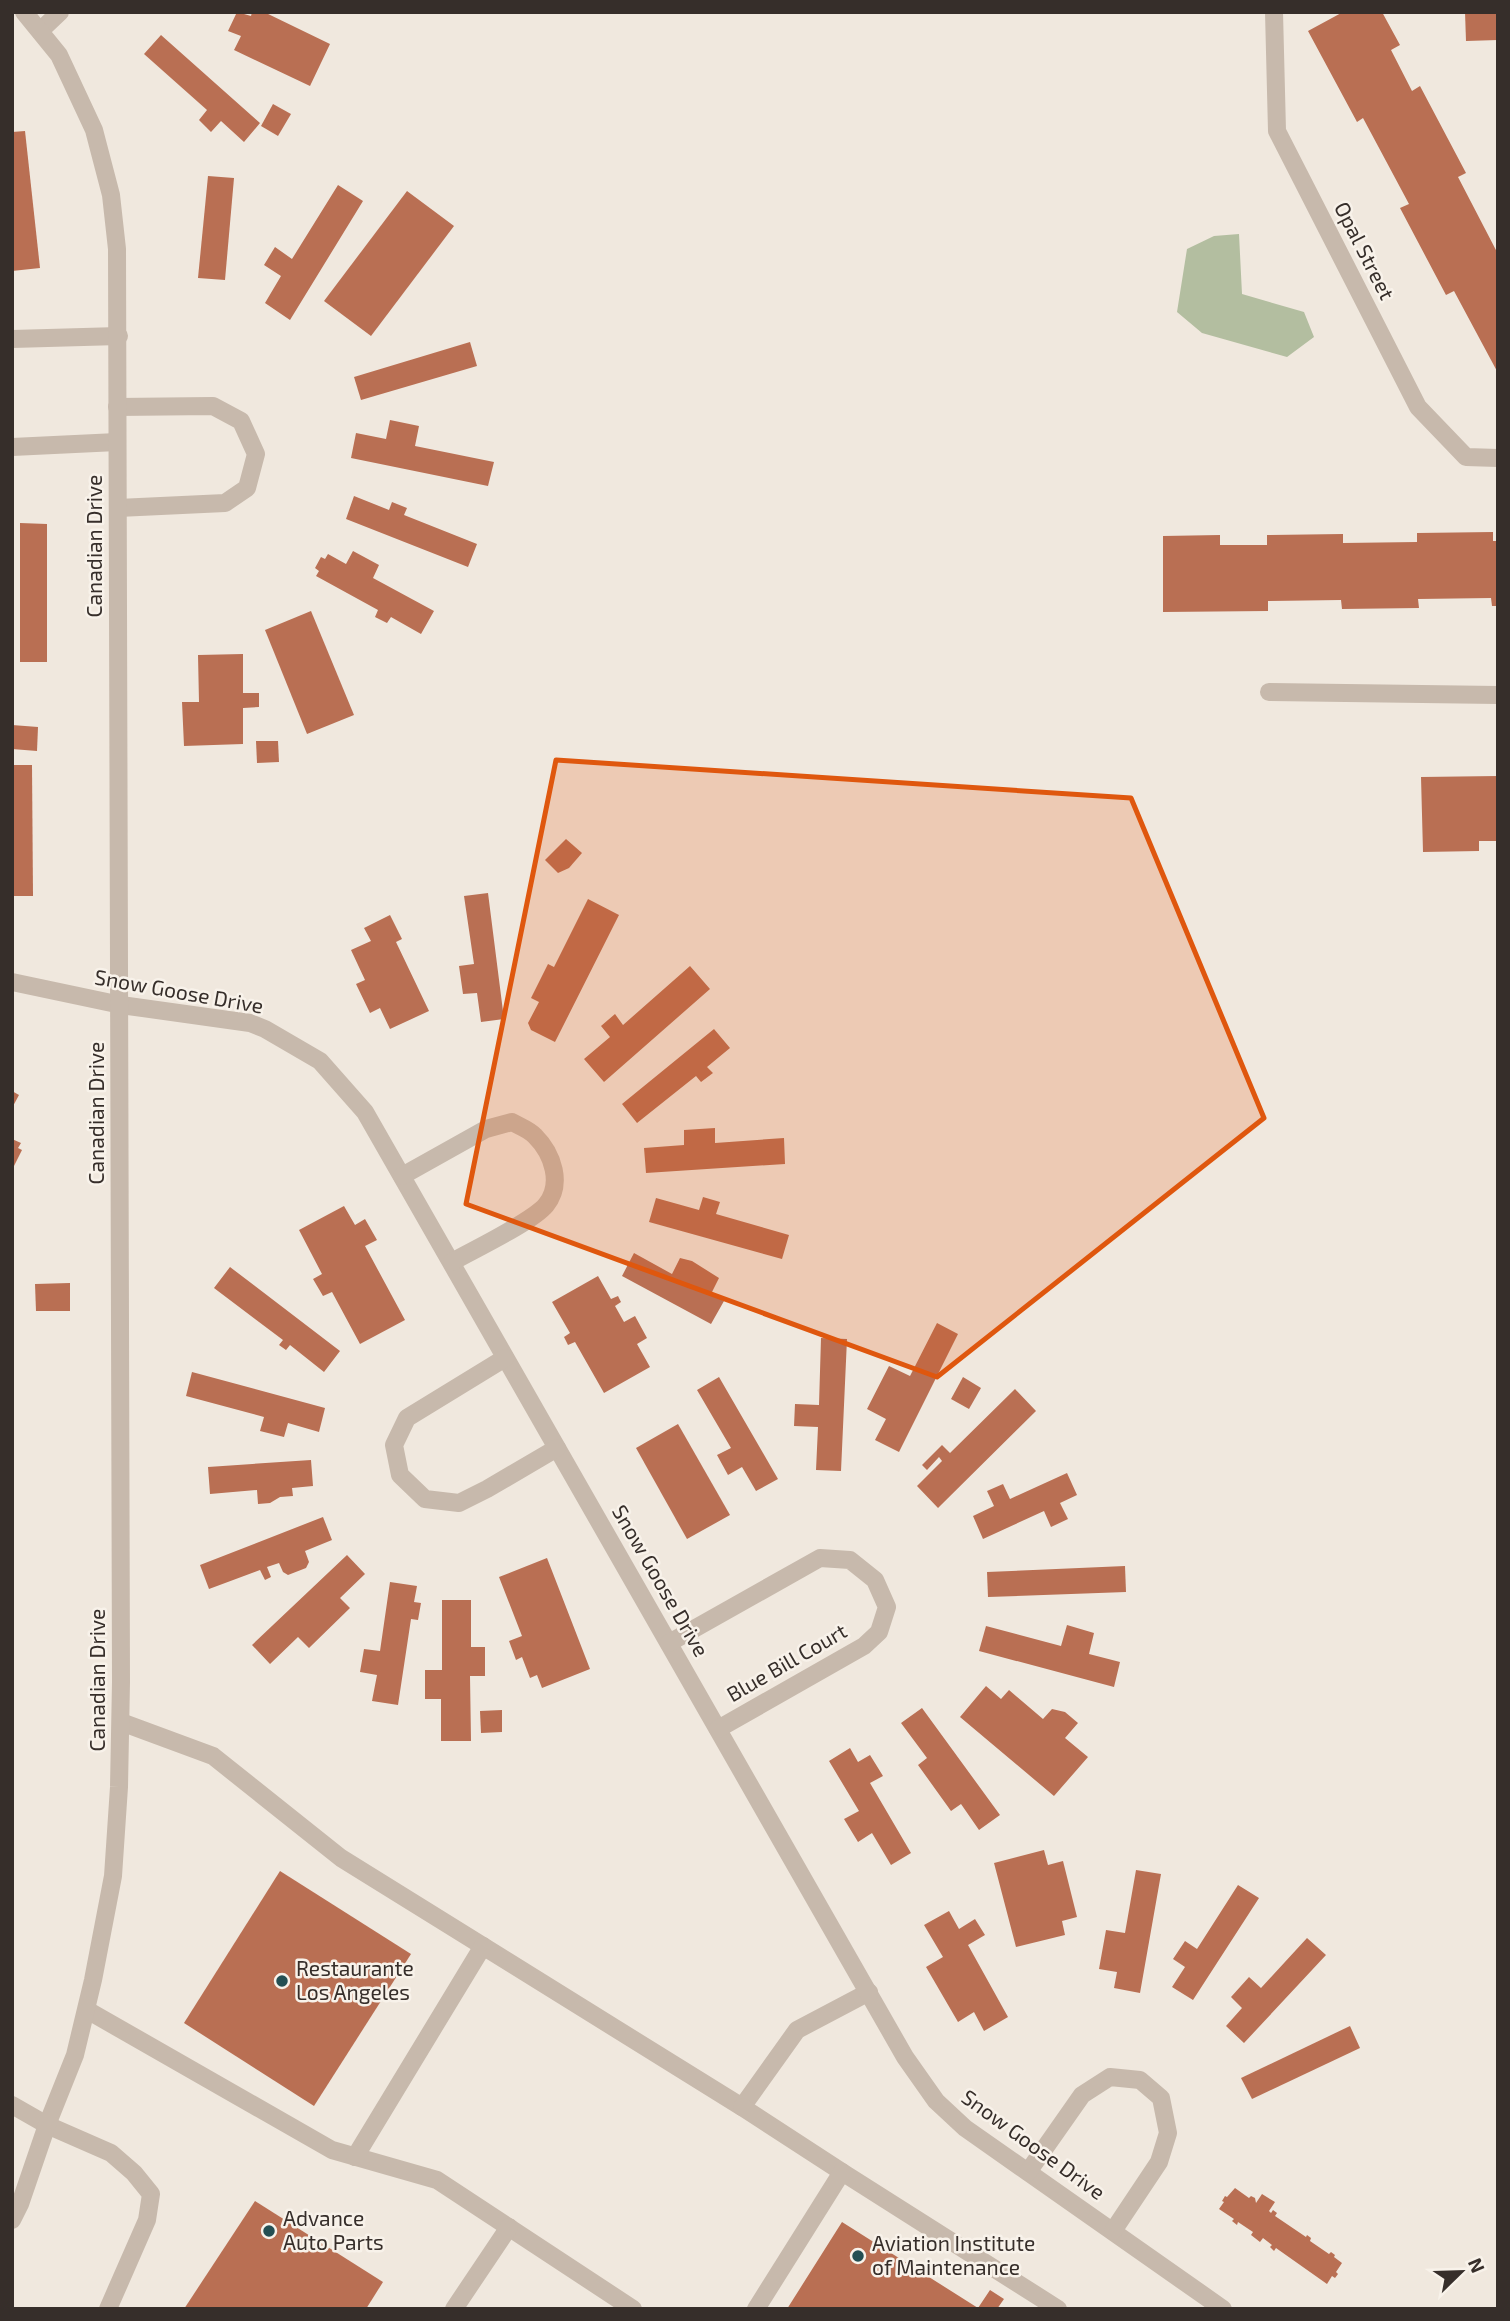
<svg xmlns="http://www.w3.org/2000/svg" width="1510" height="2321" font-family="'Exo 2',sans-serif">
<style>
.green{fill:#b3bea0}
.building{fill:#b96f53}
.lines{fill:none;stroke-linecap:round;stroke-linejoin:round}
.lane{stroke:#c7b9ac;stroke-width:18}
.street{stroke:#c7b9ac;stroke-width:18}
.marked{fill:#df570e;fill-opacity:0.2;stroke:#df570e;stroke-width:5;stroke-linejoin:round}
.poi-dot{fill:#244f53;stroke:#f8f2ea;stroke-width:2.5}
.labels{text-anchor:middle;stroke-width:5;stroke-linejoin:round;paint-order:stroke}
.street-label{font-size:21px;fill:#362e2a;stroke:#f8f2ea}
.poi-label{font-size:21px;fill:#362e2a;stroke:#f8f2ea;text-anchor:start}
</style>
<rect width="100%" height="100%" fill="#f0e8de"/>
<!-- green -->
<path class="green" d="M 1239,234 L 1242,294 L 1304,312 L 1314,337 L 1287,357 L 1202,333 L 1177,312 L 1187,249 L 1214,236 Z"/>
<!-- building -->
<g class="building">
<path d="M 237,12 L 251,16 L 252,12 L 264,12 L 330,44 L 310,86 L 234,50 L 241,36 L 228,31 Z"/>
<path d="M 1343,12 L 1382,12 L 1400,45 L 1391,50 L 1412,91 L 1420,86 L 1466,173 L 1458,177 L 1498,254 L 1498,373 L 1454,291 L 1446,295 L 1400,208 L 1409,204 L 1363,118 L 1357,122 L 1308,31 Z"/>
<path d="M 1465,12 L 1498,12 L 1498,40 L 1466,41 Z"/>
<path d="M 161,35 L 260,123 L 244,142 L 221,121 L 211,132 L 199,120 L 207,110 L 144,54 Z"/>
<path d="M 273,104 L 291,114 L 278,136 L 261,126 Z"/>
<path d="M 25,131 L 40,268 L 12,271 L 12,132 Z"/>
<path d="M 208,176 L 234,178 L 225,280 L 198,278 Z"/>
<path d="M 338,185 L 363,201 L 290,320 L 265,303 L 281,276 L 264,265 L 275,247 L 292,259 Z"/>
<path d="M 407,191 L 454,226 L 371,336 L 324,301 Z"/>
<path d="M 470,342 L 477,366 L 361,400 L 354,377 Z"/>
<path d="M 390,420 L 419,426 L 415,446 L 494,462 L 488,486 L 351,458 L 356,433 L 386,439 Z"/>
<path d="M 354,496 L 389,510 L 392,502 L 407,508 L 404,515 L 477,544 L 468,567 L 346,519 Z"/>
<path d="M 20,523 L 47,524 L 47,662 L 20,662 Z"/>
<path d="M 1493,532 L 1493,541 L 1498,541 L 1498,606 L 1492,606 L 1491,598 L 1418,599 L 1419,608 L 1342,609 L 1341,600 L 1268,601 L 1268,611 L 1163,612 L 1163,536 L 1220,535 L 1220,545 L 1267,545 L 1267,535 L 1343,534 L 1343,543 L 1417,542 L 1417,533 Z"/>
<path d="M 353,551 L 379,565 L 373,578 L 434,611 L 421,634 L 391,617 L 387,623 L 375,617 L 378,610 L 316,576 L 319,571 L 315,568 L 321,557 L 325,559 L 328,554 L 346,564 Z"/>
<path d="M 311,611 L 354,715 L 307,734 L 265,630 Z"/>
<path d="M 243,654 L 243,693 L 259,693 L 259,707 L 243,708 L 243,744 L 184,746 L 182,702 L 199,702 L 198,655 Z"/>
<path d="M 12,725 L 38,727 L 37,751 L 12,749 Z"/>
<path d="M 256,741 L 278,741 L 279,762 L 257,763 Z"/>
<path d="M 12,765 L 32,765 L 33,896 L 12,896 Z"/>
<path d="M 1498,776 L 1498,841 L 1479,841 L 1479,851 L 1423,852 L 1421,777 Z"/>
<path d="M 566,839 L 582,853 L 569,868 L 558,873 L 545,860 Z"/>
<path d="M 488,893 L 504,1019 L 481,1022 L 477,993 L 463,994 L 459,966 L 474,964 L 464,896 Z"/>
<path d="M 588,899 L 619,915 L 555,1042 L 531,1030 L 528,1023 L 539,1002 L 531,998 L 548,964 L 554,967 Z"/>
<path d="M 390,915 L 402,939 L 396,942 L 429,1011 L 390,1029 L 380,1008 L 370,1013 L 356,984 L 365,980 L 351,950 L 371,941 L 364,928 Z"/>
<path d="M 690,966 L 710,989 L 604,1082 L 584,1059 L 610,1037 L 601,1026 L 615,1014 L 623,1025 Z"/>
<path d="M 714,1029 L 730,1048 L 707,1067 L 713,1073 L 701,1082 L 696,1076 L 637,1123 L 622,1104 Z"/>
<path d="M 12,1091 L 19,1095 L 12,1108 Z"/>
<path d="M 715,1128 L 715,1143 L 784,1138 L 785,1164 L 646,1173 L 644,1148 L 684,1145 L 684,1130 Z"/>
<path d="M 12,1139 L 21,1143 L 18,1148 L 22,1150 L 12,1170 Z"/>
<path d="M 703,1197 L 720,1202 L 716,1214 L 789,1235 L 782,1259 L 649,1222 L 656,1198 L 699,1210 Z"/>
<path d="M 344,1206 L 355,1225 L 365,1219 L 377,1240 L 365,1246 L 405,1320 L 360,1344 L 332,1292 L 323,1296 L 313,1279 L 322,1274 L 299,1230 Z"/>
<path d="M 634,1253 L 672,1274 L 680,1258 L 692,1261 L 719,1278 L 711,1294 L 724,1301 L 711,1324 L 622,1276 Z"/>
<path d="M 230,1267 L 340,1351 L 324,1372 L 290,1345 L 286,1350 L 279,1345 L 283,1340 L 214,1288 Z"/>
<path d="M 598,1276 L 611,1299 L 618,1296 L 621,1302 L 615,1306 L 624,1322 L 635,1316 L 647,1338 L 637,1344 L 650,1367 L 604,1393 L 575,1342 L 568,1345 L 564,1337 L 570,1333 L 552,1302 Z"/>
<path d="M 70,1283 L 70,1311 L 36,1311 L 35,1284 Z"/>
<path d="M 937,1323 L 958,1334 L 899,1452 L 875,1440 L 886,1419 L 867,1409 L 889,1366 L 910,1376 Z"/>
<path d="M 821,1338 L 847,1339 L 841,1471 L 816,1470 L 818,1427 L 794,1426 L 795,1404 L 819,1405 Z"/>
<path d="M 192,1372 L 325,1408 L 319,1432 L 288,1423 L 284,1437 L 260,1431 L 264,1417 L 186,1396 Z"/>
<path d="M 719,1377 L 778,1479 L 756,1491 L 742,1467 L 728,1475 L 717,1455 L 731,1448 L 697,1390 Z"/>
<path d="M 963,1377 L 981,1388 L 969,1409 L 951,1399 Z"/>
<path d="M 1015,1389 L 1036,1411 L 938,1508 L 917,1486 L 942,1461 L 939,1457 L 927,1470 L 922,1465 L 942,1445 L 950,1453 Z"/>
<path d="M 678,1424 L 730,1515 L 687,1539 L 636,1448 Z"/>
<path d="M 311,1460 L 313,1486 L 292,1488 L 293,1496 L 280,1497 L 270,1503 L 258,1504 L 257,1490 L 210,1494 L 208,1467 Z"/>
<path d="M 1067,1473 L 1077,1495 L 1060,1503 L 1068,1519 L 1051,1527 L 1044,1511 L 983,1539 L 973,1516 L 994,1506 L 987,1491 L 1003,1484 L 1010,1499 Z"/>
<path d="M 323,1517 L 332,1540 L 305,1551 L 309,1562 L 306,1568 L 288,1575 L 283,1572 L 279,1563 L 267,1567 L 271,1577 L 265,1580 L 260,1570 L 209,1589 L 200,1565 Z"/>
<path d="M 347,1555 L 365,1574 L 340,1598 L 350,1608 L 309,1648 L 298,1637 L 270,1664 L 252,1645 Z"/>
<path d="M 547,1558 L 590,1669 L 542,1688 L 537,1675 L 530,1678 L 522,1657 L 516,1660 L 509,1641 L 522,1636 L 499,1577 Z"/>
<path d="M 1125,1566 L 1126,1592 L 988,1597 L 987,1572 Z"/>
<path d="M 390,1582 L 417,1586 L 414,1602 L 421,1603 L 418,1620 L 411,1619 L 398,1705 L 372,1701 L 377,1675 L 360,1672 L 364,1649 L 380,1651 Z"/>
<path d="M 442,1600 L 471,1600 L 471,1647 L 485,1647 L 485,1676 L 470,1676 L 471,1741 L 441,1741 L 441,1699 L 425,1699 L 425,1670 L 442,1670 Z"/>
<path d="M 1067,1625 L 1094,1633 L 1089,1654 L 1120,1662 L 1114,1687 L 979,1651 L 986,1626 L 1061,1646 Z"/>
<path d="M 986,1686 L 1001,1699 L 1009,1690 L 1043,1719 L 1052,1709 L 1065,1712 L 1078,1723 L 1065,1738 L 1088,1757 L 1054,1796 L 960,1717 Z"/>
<path d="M 922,1708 L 1000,1815 L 979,1830 L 961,1804 L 951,1811 L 918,1765 L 927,1758 L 901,1723 Z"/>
<path d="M 502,1710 L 502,1732 L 481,1733 L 480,1711 Z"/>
<path d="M 850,1748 L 858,1762 L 870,1755 L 883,1776 L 870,1783 L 911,1853 L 891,1865 L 872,1833 L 858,1842 L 844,1819 L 859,1811 L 829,1761 Z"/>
<path d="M 1044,1850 L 1048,1865 L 1063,1861 L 1077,1917 L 1062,1921 L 1065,1935 L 1016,1947 L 994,1863 Z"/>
<path d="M 1136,1870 L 1161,1874 L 1140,1993 L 1114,1988 L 1117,1972 L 1099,1969 L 1106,1930 L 1125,1933 Z"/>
<path d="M 280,1871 L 411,1954 L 314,2106 L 184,2023 Z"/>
<path d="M 1238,1885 L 1259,1898 L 1193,2000 L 1172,1987 L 1185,1967 L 1173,1959 L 1185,1941 L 1197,1949 Z"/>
<path d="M 949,1911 L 959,1929 L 975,1919 L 985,1935 L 968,1945 L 1008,2017 L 984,2031 L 974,2012 L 958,2022 L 926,1967 L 943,1957 L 924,1925 Z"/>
<path d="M 1307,1938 L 1326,1955 L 1244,2043 L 1226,2026 L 1242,2008 L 1231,1997 L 1249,1977 L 1261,1988 Z"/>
<path d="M 1350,2026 L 1360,2048 L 1252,2099 L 1241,2078 Z"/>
<path d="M 1235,2188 L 1249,2198 L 1251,2196 L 1255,2198 L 1256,2203 L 1262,2194 L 1275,2202 L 1269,2211 L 1271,2213 L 1273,2210 L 1277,2213 L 1275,2216 L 1306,2237 L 1307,2235 L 1311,2238 L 1310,2241 L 1329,2254 L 1331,2252 L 1335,2255 L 1334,2257 L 1342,2263 L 1336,2272 L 1338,2274 L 1335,2278 L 1332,2276 L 1327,2284 L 1276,2248 L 1274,2251 L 1270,2247 L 1272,2245 L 1263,2238 L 1260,2242 L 1251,2235 L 1253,2232 L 1238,2222 L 1237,2225 L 1232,2221 L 1234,2219 L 1219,2209 L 1224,2202 L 1222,2201 L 1225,2196 L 1227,2197 Z"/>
<path d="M 255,2201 L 383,2282 L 366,2309 L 184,2309 Z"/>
<path d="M 842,2222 L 978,2308 L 990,2290 L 1004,2299 L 997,2309 L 787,2309 Z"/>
</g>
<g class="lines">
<!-- lane -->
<g class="lane">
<path d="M 1269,692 L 1498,695"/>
<path d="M 121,1722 L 213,1756 L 341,1858 L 742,2107 L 797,2030 L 869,1992"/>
<path d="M 87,2010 L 332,2150 L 437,2180 L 633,2309"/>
<path d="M 12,2105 L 47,2125 L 111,2153 L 134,2173 L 151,2194 L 147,2220 L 108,2309"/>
<path d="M 742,2107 L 842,2172"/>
<path d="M 355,2157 L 483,1946"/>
<path d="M 454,2309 L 509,2227"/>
<path d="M 756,2309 L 842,2172 L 1058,2309"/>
</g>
<!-- street -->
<g class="street">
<path d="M 1274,12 L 1277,131 L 1418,407 L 1466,457 L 1498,458"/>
<path d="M 40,31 L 60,12"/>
<path d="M 12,339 L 119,336"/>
<path d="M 117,407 L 213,406 L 241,421 L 256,454 L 247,488 L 225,503 L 118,508"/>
<path d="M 12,447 L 117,442"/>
<path d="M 12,982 L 121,1005 L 250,1023 L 265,1029 L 320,1061 L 365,1112 L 905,2057 L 936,2101 L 965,2128 L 1223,2309"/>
<path d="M 402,1176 L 486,1129 L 512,1122 C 519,1126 530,1130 535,1136 C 553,1154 563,1184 546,1205 C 532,1222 473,1250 452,1262"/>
<path d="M 505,1358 L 407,1418 L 394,1445 L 400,1475 L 425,1499 L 459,1503 L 487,1489 L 557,1448"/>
<path d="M 669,1643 L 820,1558 L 850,1560 L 875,1580 L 887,1607 L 879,1632 L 864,1646 L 718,1729"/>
<path d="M 1028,2172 L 1082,2095 L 1110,2077 L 1140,2080 L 1161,2098 L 1168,2133 L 1159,2162 L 1113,2231"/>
<path d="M 12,2220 L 20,2204 L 47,2125 L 75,2055 L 93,1980 L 113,1876 L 119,1787 L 121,1682 L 117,249 L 111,195 L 94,130 L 59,55 L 24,12"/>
</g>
</g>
<!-- marked area -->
<path class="marked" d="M 556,760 L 1131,798 L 1264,1118 L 937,1377 L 466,1204 Z"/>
<!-- markers -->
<g class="poi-dot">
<circle cx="282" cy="1981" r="7"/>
<circle cx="269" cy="2231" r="7"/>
<circle cx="858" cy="2256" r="7"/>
</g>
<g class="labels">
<!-- street labels -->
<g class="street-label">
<text transform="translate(1364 251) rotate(63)" y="7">Opal Street</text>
<text transform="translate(95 546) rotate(-90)" y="7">Canadian Drive</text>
<text transform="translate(179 992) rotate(10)" y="7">Snow Goose Drive</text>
<text transform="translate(97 1113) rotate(-90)" y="7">Canadian Drive</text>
<text transform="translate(660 1581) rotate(60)" y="7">Snow Goose Drive</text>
<text transform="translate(787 1663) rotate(-30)" y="7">Blue Bill Court</text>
<text transform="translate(98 1680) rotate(-90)" y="7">Canadian Drive</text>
<text transform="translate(1033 2145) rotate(36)" y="7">Snow Goose Drive</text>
</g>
<!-- poi labels -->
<g class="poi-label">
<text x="296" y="1976">Restaurante<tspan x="296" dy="24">Los Angeles</tspan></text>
<text x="283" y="2226">Advance<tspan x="283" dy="24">Auto Parts</tspan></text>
<text x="872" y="2251">Aviation Institute<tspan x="872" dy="24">of Maintenance</tspan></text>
</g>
</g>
<!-- border -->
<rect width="1510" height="2321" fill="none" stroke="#362e2a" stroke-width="28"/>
<!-- north arrow -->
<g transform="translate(1461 2272) rotate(67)" stroke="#f8f2ea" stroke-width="5" paint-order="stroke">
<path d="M0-5L12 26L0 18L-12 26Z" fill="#362e2a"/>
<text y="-10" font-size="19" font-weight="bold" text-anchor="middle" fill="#362e2a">N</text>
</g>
</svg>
